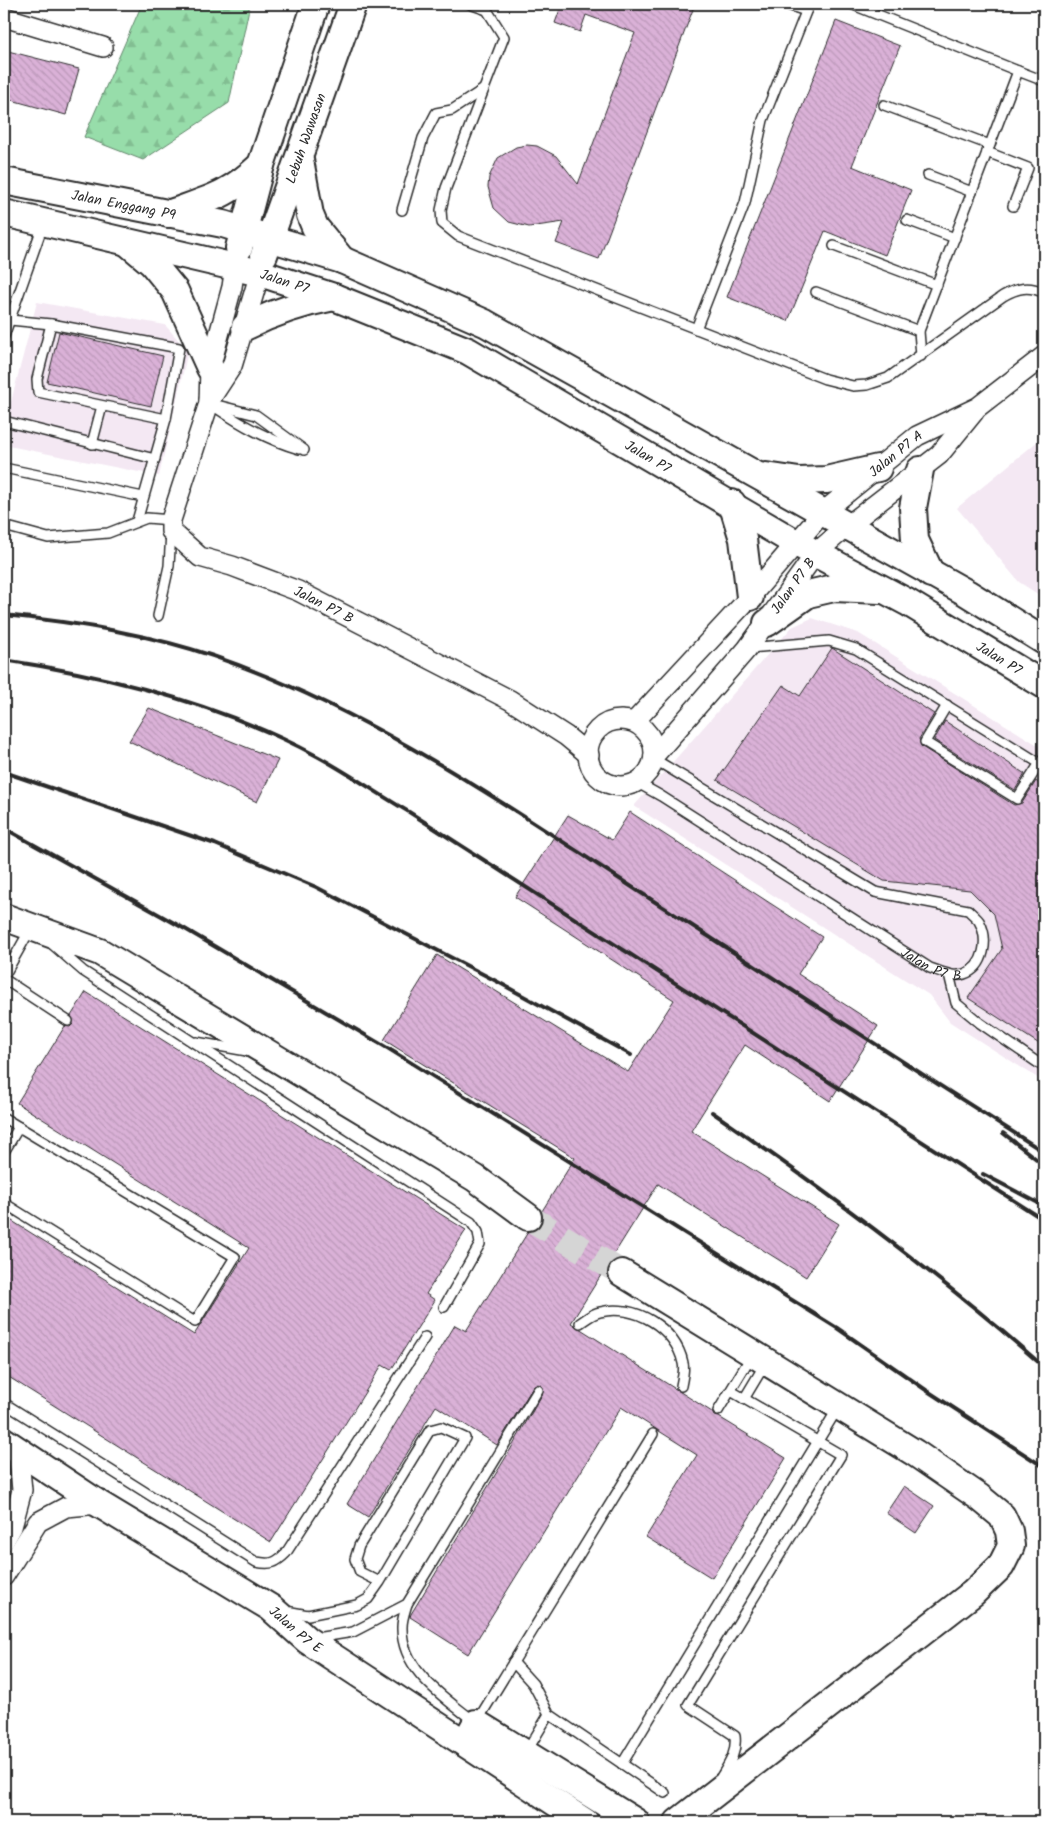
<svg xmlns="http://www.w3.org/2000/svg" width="1048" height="1826" font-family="Kalam,sans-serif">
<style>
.built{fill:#f4e8f3}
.forest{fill:url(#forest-firs);stroke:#61846a}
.building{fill:url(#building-back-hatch);stroke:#2b2b2b}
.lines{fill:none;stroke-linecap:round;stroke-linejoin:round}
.secondary-tunnel{stroke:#d5d5d5;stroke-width:26;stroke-dasharray:26 13;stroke-linecap:butt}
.lane-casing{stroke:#2b2b2b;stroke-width:12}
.street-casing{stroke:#2b2b2b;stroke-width:22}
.secondary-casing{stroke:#2b2b2b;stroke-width:30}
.lane{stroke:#fff;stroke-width:9}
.street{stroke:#fff;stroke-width:19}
.secondary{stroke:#fff;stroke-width:26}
.rail{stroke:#2b2b2b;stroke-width:4}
.labels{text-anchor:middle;stroke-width:4;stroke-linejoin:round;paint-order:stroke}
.street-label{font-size:14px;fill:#2b2b2b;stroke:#fff}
</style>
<defs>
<pattern id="forest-firs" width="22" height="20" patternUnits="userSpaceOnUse" patternTransform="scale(1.25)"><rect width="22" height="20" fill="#97ddaa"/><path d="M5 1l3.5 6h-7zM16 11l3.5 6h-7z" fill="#82be92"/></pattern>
<pattern id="building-back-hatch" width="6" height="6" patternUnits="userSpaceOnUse" patternTransform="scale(1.25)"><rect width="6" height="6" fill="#dab1d7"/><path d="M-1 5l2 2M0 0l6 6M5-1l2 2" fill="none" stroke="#bb98b9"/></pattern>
</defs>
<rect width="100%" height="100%" fill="#fff"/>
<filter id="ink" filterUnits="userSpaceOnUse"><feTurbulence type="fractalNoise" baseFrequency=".02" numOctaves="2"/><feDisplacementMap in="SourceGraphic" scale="10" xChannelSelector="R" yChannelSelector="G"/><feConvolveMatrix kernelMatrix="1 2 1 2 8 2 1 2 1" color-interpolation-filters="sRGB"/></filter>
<g filter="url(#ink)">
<!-- built -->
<g class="built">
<path d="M 37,302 L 165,325 L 188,351 L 159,476 L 4,445 L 4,429 Z"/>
<path d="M 1044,436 L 1044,598 L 1019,582 L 957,508 Z"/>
<path d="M 812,618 L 858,633 L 1044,749 L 1044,1082 L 950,1022 L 929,995 L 634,806 L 792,627 Z"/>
</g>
<!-- forest -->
<path class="forest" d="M 142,4 L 250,4 L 229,103 L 143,160 L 84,137 Z"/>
<!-- building -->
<g class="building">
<path d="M 562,4 L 695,4 L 599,259 L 556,243 L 564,222 L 529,227 L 509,222 L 494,208 L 488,187 L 489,177 L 498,158 L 516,147 L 527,145 L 537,146 L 556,156 L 578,184 L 635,33 L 586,15 L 580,32 L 555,23 Z"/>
<path d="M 836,21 L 900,46 L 852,166 L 911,190 L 885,255 L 825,231 L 788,321 L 727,297 Z"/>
<path d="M 4,50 L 79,69 L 66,115 L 4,98 Z"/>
<path d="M 59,332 L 163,356 L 151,406 L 47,382 Z"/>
<path d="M 832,648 L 934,714 L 919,739 L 922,747 L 1014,805 L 1022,803 L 1036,781 L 1044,787 L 1044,1047 L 968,998 L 1002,949 L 994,914 L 970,890 L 884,881 L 717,780 L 783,685 L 800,696 Z"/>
<path d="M 149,708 L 278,760 L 257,802 L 129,741 Z"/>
<path d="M 945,721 L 1025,774 L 1015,790 L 934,740 Z"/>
<path d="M 630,812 L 822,937 L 798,974 L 878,1026 L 830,1101 L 745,1045 L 691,1131 L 839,1224 L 806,1277 L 658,1184 L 571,1323 L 712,1412 L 714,1416 L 719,1417 L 786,1458 L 712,1578 L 646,1537 L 697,1455 L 621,1407 L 468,1654 L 410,1617 L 411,1614 L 509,1452 L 543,1393 L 543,1387 L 538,1384 L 533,1387 L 497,1445 L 436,1406 L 368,1517 L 347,1504 L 455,1325 L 466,1331 L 528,1232 L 540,1225 L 543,1218 L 542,1211 L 575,1158 L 384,1040 L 437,955 L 628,1072 L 674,1000 L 515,897 L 568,815 L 612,840 Z"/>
<path d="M 86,992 L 466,1230 L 426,1294 L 435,1300 L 391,1370 L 382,1365 L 271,1542 L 4,1374 L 4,1216 L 194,1335 L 249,1248 L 17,1103 L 65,1026 L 70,1027 L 73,1024 L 71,1016 Z"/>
<path d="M 904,1486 L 934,1506 L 916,1533 L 886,1513 Z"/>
</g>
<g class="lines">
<!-- secondary-tunnel -->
<path class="secondary-tunnel" d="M 528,1217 L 622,1273"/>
<!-- lane casing -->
<g class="lane-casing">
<g id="lane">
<path d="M 470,4 L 487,10 L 504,37 L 446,188 L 441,210 L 442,223 L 458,236 L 825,379 L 853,386 L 867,385 L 888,378 L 1003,296 C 1017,288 1029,285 1044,293"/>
<path d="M 785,4 L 806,11"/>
<path d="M 851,4 L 1018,71 L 919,331 L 921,356"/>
<path d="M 1018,71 L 1044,81"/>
<path d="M 884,105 L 990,145"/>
<path d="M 987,152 L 1028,168 L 1013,206"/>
<path d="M 928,175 L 972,192"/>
<path d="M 402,210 L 423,138 L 436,113 L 452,110 L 484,89"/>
<path d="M 907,220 L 955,238"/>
<path d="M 834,246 L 937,285"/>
<path d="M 816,292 L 919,331"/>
<path d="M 10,320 L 51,324 L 179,348 L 166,419 L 137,521"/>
<path d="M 51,324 L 37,379 L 38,392 L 166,419"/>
<path d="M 696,329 L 745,203 L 763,120 L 809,4"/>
<path d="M 4,336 L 43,225"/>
<path d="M 209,403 L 256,415 L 304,450"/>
<path d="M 215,407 C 242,425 268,440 299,449"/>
<path d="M 4,421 L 155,459"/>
<path d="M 92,444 L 102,406"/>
<path d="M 4,468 L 143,497"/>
<path d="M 4,526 L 48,538 L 108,533 L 147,518 L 171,520"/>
<path d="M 158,616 L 169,566 L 171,531"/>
<path d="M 749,648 L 829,641 L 856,649 L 1044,766"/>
<path d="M 947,705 L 925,742 L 1017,799 L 1040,763"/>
<path id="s1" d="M 636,782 L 661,796 L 930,968 C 940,971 953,978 964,974 C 985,967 989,939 979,921 C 976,917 971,913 968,910 L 875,892 L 654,759"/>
<path d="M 52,944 L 83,971 L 471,1222 L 478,1232 L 480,1244 L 444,1307"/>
<path d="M 949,974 L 956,1003 L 980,1023 L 1044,1067"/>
<path d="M 4,976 L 31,928"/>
<path d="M 4,979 L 68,1021"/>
<path d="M 196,1042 L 247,1051"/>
<path d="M 4,1118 L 235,1257 L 195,1322 L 4,1203"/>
<path d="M 4,1152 L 19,1127"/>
<path d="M 580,1323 C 586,1319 593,1313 600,1312 C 634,1303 676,1328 683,1363 C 685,1370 682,1379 681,1386"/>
<path d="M 744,1399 L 765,1364"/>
<path d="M 4,1403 L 256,1562 C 271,1565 276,1563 286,1553 L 425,1337"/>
<path d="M 718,1411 L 752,1355"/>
<path d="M 407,1604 C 405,1611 402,1619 402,1627 C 401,1671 446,1698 476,1723 L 653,1434"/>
<path d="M 286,1611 L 308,1615 L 357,1605 L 368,1599 L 380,1582 L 465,1438 L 441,1427 L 430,1430 L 359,1546 L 355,1559 L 360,1572 L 380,1582"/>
<path d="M 316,1638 L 353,1632 L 407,1604 L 538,1390"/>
<path d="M 513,1662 L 533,1684 L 549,1714 L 665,1793"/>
<path d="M 527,1751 L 549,1714"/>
<path d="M 622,1764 L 838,1408"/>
<path d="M 721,1777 C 729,1764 737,1753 735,1736 L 688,1705 L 841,1455 L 731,1391"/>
</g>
</g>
<!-- street casing -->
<g class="street-casing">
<g id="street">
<path d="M 4,17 L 103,47"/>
<path id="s2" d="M 235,266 L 232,287 L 210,368 L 209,403 L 171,520 L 171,531 L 200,557 L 232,566 L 298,591 L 510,700 L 566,736 L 589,755"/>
<path d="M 209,401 L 232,366 L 260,273"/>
<circle cx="621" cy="753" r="33"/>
<path id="s3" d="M 634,722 L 750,597 L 822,513 L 917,436 L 978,407 L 1044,356"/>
<path id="s4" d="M 654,756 L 747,649 L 816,553 L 846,527 L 939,455 L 974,412"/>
<path d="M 4,1541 L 12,1527 L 22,1490 L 18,1450"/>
<path d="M 4,1576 L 38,1522 L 66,1507 L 99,1504"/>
</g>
</g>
<!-- secondary casing -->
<g class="secondary-casing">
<g id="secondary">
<path d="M 300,160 L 310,215 L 315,227 L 342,260"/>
<path id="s5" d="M 4,181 L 223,224 L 342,260 L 485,323 L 967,593 L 1044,641"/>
<path id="s6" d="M 4,213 L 260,273 L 334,297 L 468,351 L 796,543 L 907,602 L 1044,685"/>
<path d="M 168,214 C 209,199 228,196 261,165"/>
<path d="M 128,243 L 152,263 L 175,291 L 210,368"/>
<path d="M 239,248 L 261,165 L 316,4"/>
<path id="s7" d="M 264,255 L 353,4"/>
<path d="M 245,327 C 274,312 302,303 334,297"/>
<path d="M 920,470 L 913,508 L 915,540 L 931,574"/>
<path d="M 766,476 L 799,481 L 826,480 L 878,468"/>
<path d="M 732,503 L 743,539 L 750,597"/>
<path d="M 767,623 L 808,594 L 834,588 L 880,590"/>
<path d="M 4,917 L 100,952 L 475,1178 L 528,1217"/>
<path d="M 622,1273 L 915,1453 L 979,1497 L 1002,1516 L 1009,1531 L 1011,1546 L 1001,1566 L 973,1593 L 678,1822"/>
<path id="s8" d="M 4,1441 L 99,1504 L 271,1608 L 307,1640 L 585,1822"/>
<path d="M 465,1743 L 476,1723 L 636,1822"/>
</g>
</g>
<!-- lane -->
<use href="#lane" class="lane"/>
<!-- street -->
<use href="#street" class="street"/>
<!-- secondary -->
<use href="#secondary" class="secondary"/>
<!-- rail -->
<g class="rail">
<path d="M 4,615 C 75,622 145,633 213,656 C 371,710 510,808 649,898 C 781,983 912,1068 1044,1152"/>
<path d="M 4,660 C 110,676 220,704 315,755 C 347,772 378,794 409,812 L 1044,1220"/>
<path d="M 4,772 L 215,844 L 316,887 L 498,982 L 631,1055"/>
<path d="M 4,828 L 185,929 L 389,1049 L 837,1328 L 926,1390 L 1044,1467"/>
<path d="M 712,1112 C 826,1191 940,1275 1044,1367"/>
<path d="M 1003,1133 L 1044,1165"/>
<path d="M 983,1174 L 1044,1206"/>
</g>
</g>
</g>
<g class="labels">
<!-- street labels -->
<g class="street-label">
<text dy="5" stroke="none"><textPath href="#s7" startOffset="124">Lebuh Wawasan</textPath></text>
<text dy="5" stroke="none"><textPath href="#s5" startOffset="122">Jalan Enggang P9</textPath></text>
<text dy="5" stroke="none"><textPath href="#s6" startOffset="289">Jalan P7</textPath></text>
<text dy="5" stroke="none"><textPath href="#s3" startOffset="376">Jalan P7 A</textPath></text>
<text dy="5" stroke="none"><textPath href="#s6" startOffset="694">Jalan P7</textPath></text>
<text dy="5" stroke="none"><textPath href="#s4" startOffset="220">Jalan P7 B</textPath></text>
<text dy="5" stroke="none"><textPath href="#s2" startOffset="446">Jalan P7 B</textPath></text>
<text dy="5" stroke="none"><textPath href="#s6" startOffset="1099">Jalan P7</textPath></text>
<text dy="5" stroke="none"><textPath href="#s1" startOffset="348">Jalan P7 B</textPath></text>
<text dy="5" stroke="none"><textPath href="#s8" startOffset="348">Jalan P7 E</textPath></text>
</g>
</g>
<!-- margin -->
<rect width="1048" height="1826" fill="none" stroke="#fff" stroke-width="20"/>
<rect x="10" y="10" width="1028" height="1806" fill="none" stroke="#2b2b2b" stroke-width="2" filter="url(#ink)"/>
</svg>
